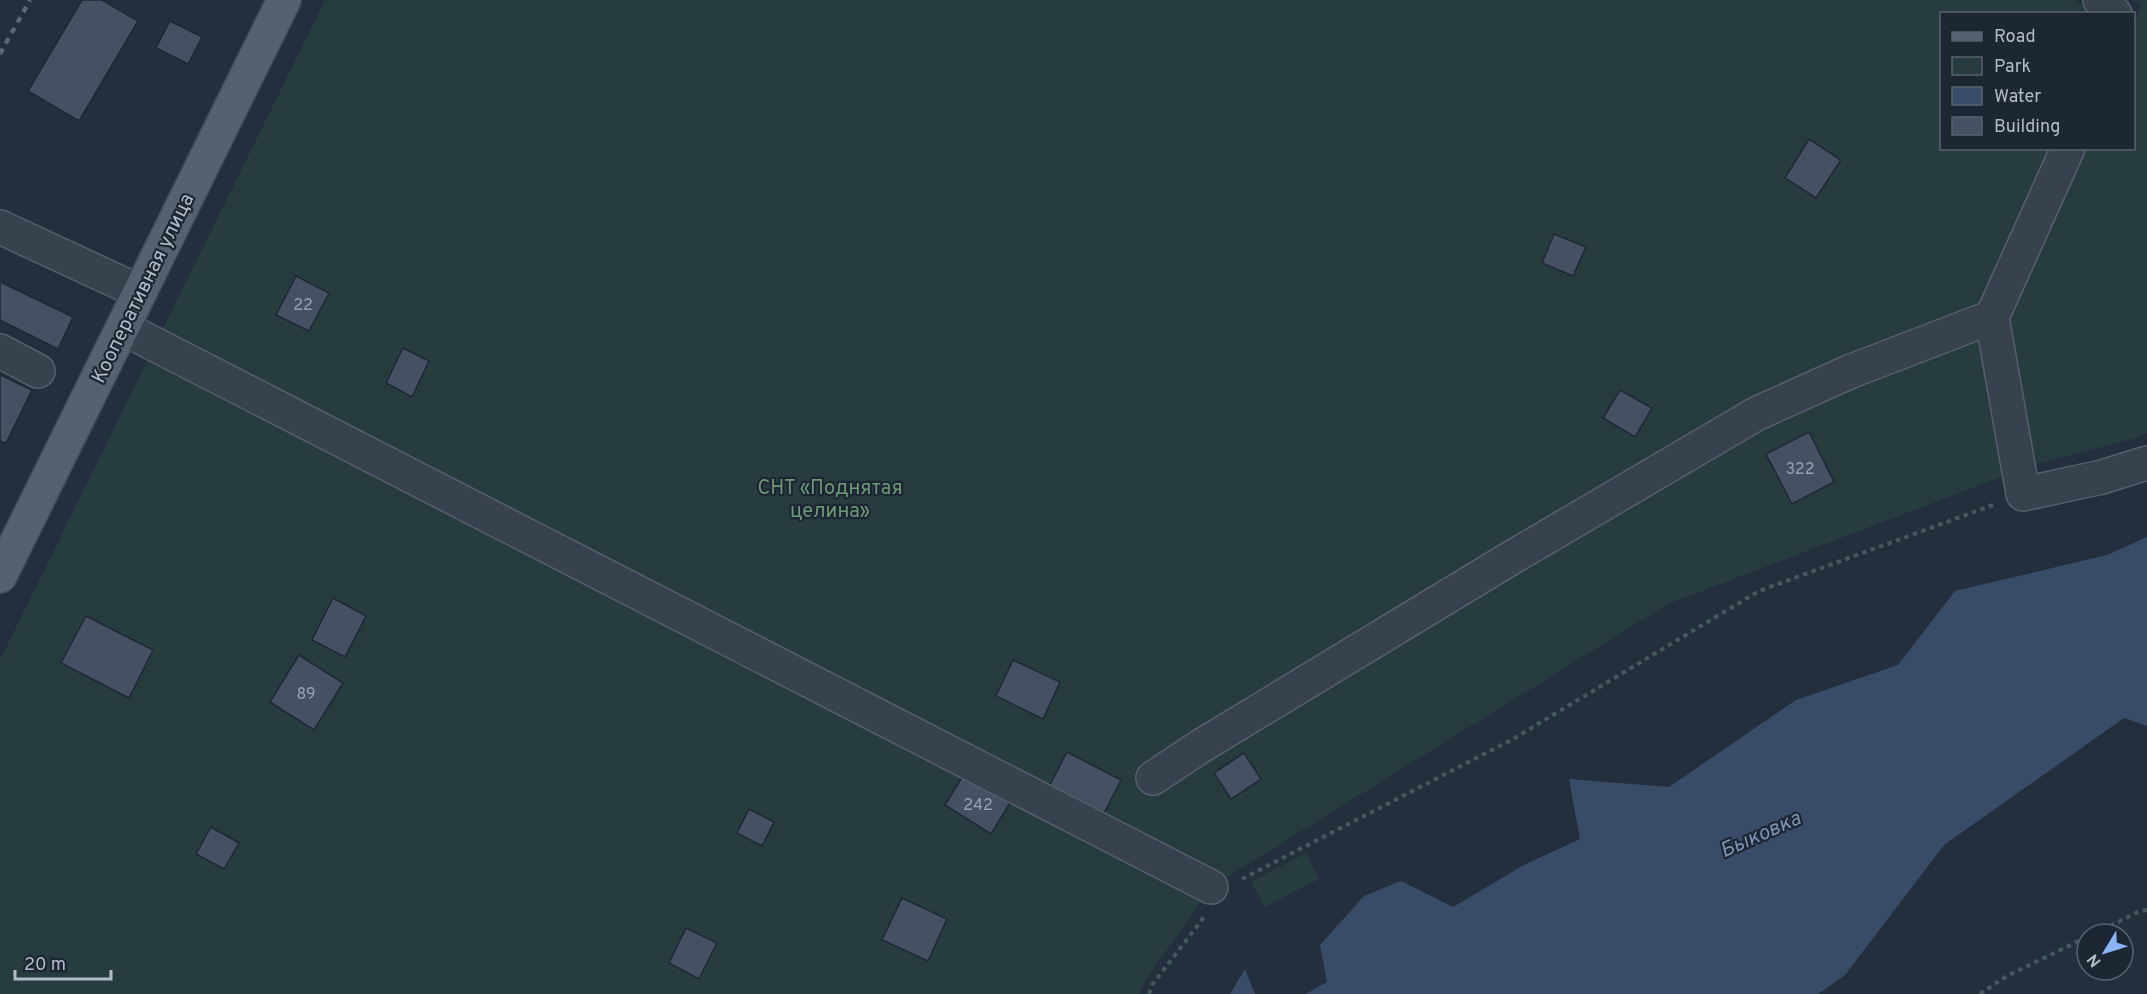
<svg xmlns="http://www.w3.org/2000/svg" width="2147" height="994" font-family="Overpass,sans-serif">
<style>
.green{fill:#263c3f}
.water{fill:#394c67}
.building{fill:#455162;stroke:#1f2835;stroke-width:1.5}
.lines{fill:none;stroke-linecap:round;stroke-linejoin:round}
.minor-casing{stroke:#565f6c;stroke-width:36}
.major-casing{stroke:#414a57;stroke-width:36}
.path{stroke:#44595c;stroke-width:4;stroke-dasharray:4.5 4.5;stroke-linecap:butt}
.minor{stroke:#38414e;stroke-width:33}
.major{stroke:#56606e;stroke-width:33}
.rail{stroke:#5a6575;stroke-width:4.5;stroke-dasharray:6 6;stroke-linecap:butt}
.labels{text-anchor:middle;stroke-width:4.5;stroke-linejoin:round;paint-order:stroke}
.number-label{font-size:16px;fill:#98a1af}
.street-label{font-size:20px;fill:#b4bcc9;stroke:#1d2633}
.park-label{font-size:20px;fill:#6b9a76;stroke:#1d2633}
.water-label{font-size:21px;font-style:italic;fill:#7c92b1;stroke:#1d2633}
</style>
<rect width="100%" height="100%" fill="#242f3e"/>
<!-- green -->
<g class="green">
<path d="M 325,0 L 2075,0 L 2100,13 L 1942,14 L 1942,148 L 2052,149 L 1980,319 L 2006,475 L 1668,604 L 1211,887 L 1145,981 L 1140,994 L 0,994 L 0,660 Z"/>
<path d="M 2132,0 L 2147,0 L 2147,433 L 2139,437 L 2026,467 L 2001,329 L 2076,149 L 2134,148 L 2134,23 L 2142,5 Z"/>
<path d="M 1306,853 L 1319,879 L 1265,907 L 1251,882 Z"/>
</g>
<!-- water -->
<g class="water">
<path d="M 2147,537 L 2147,726 L 2124,718 L 1944,845 L 1845,975 L 1818,994 L 1306,994 L 1327,982 L 1320,945 L 1364,896 L 1401,881 L 1453,907 L 1524,865 L 1580,839 L 1569,779 L 1669,787 L 1796,700 L 1898,665 L 1955,591 L 2107,555 Z"/>
<path d="M 1245,969 L 1255,994 L 1230,994 Z"/>
</g>
<!-- building -->
<g class="building">
<path d="M 82,0 L 102,0 L 138,21 L 79,121 L 28,91 Z"/>
<path d="M 170,21 L 202,37 L 188,64 L 156,48 Z"/>
<path d="M 1809,139 L 1841,160 L 1816,198 L 1785,178 Z"/>
<path d="M 1554,234 L 1586,247 L 1573,276 L 1542,263 Z"/>
<path d="M 296,276 L 329,293 L 309,331 L 276,315 Z"/>
<path d="M 0,282 L 73,317 L 58,349 L 0,320 Z"/>
<path d="M 403,348 L 429,361 L 412,397 L 386,383 Z"/>
<path d="M 0,375 L 32,390 L 6,443 L 0,441 Z"/>
<path d="M 1620,390 L 1652,408 L 1635,437 L 1603,418 Z"/>
<path d="M 1809,432 L 1834,482 L 1792,504 L 1766,454 Z"/>
<path d="M 333,598 L 366,616 L 345,657 L 312,640 Z"/>
<path d="M 86,616 L 153,650 L 129,698 L 61,663 Z"/>
<path d="M 299,655 L 343,683 L 314,730 L 270,702 Z"/>
<path d="M 1013,660 L 1060,682 L 1043,719 L 996,696 Z"/>
<path d="M 1067,752 L 1121,780 L 1104,813 L 1050,785 Z"/>
<path d="M 1244,753 L 1261,779 L 1231,799 L 1214,773 Z"/>
<path d="M 964,774 L 1010,803 L 991,834 L 945,805 Z"/>
<path d="M 749,809 L 774,822 L 762,846 L 737,833 Z"/>
<path d="M 211,827 L 239,843 L 224,869 L 196,854 Z"/>
<path d="M 902,898 L 947,919 L 928,961 L 882,940 Z"/>
<path d="M 686,928 L 717,943 L 699,979 L 669,963 Z"/>
</g>
<g class="lines">
<!-- minor casing -->
<g class="minor-casing">
<g id="minor">
<path d="M 2100,0 L 2115,14"/>
<path d="M 0,227 L 140,292"/>
<path d="M 1992,317 L 2023,494 L 2102,477 L 2147,463"/>
<path d="M 123,328 L 1211,887"/>
<path d="M 0,351 L 38,371"/>
<path d="M 1153,778 L 1201,746 L 1511,558 L 1756,414 L 1849,372 L 1992,317 L 2068,148"/>
</g>
</g>
<!-- major casing -->
<g class="major-casing">
<path id="major" d="M 0,576 L 284,0"/>
</g>
<!-- path -->
<g class="path">
<path d="M 1242,879 L 1513,739 L 1759,591 L 1993,505"/>
<path d="M 2094,934 L 2140,911 L 2147,910"/>
<path d="M 1149,994 L 1152,985 L 1204,917"/>
<path d="M 1980,994 L 2007,976 L 2087,937"/>
</g>
<!-- minor -->
<use href="#minor" class="minor"/>
<!-- major -->
<use href="#major" class="major"/>
<!-- rail -->
<path class="rail" d="M 0,54 L 30,0"/>
</g>
<g class="labels">
<!-- number labels -->
<g class="number-label">
<text x="303" y="310">22</text>
<text x="1800" y="474">322</text>
<text x="306" y="699">89</text>
<text x="978" y="810">242</text>
</g>
<!-- street labels -->
<g class="street-label">
<text transform="translate(142 288) rotate(-64)" y="7">Кооперативная улица</text>
</g>
<!-- park labels -->
<g class="park-label">
<text x="830" y="494">СНТ «Поднятая<tspan x="830" dy="23">целина»</tspan></text>
</g>
<!-- water labels -->
<g class="water-label">
<text transform="translate(1760 834) rotate(-24)" y="7">Быковка</text>
</g>
</g>
<!-- legend -->
<rect x="1940" y="12" width="195" height="138" fill="#1d2633" stroke="#59626f" stroke-width="1.5"/>
<rect x="1952" y="32" width="30" height="9" fill="#56606e" stroke="#59626f" stroke-width="1.5"/>
<text x="1994" y="42" font-size="18" fill="#b4bcc9">Road</text>
<rect x="1952" y="57" width="30" height="18" fill="#263c3f" stroke="#59626f" stroke-width="1.5"/>
<text x="1994" y="72" font-size="18" fill="#b4bcc9">Park</text>
<rect x="1952" y="87" width="30" height="18" fill="#394c67" stroke="#59626f" stroke-width="1.5"/>
<text x="1994" y="102" font-size="18" fill="#b4bcc9">Water</text>
<rect x="1952" y="117" width="30" height="18" fill="#455162" stroke="#59626f" stroke-width="1.5"/>
<text x="1994" y="132" font-size="18" fill="#b4bcc9">Building</text>
<!-- north arrow -->
<g transform="translate(2105 952) rotate(232)"><circle r="28" fill="#1d2633" stroke="#59626f" stroke-width="1.5"/>
<path d="M0-4.5L10 22L0 15L-10 22Z" fill="#8ab4f8"/>
<text y="-9" font-size="16" font-weight="bold" text-anchor="middle" fill="#b4bcc9">N</text>
</g>
<!-- scale -->
<path d="M15 970v9h96v-9" fill="none" stroke="#b4bcc9" stroke-width="3"/>
<text x="24" y="970" font-size="18" fill="#b4bcc9" stroke="#1d2633" stroke-width="4.5" paint-order="stroke">20 m</text>
</svg>
